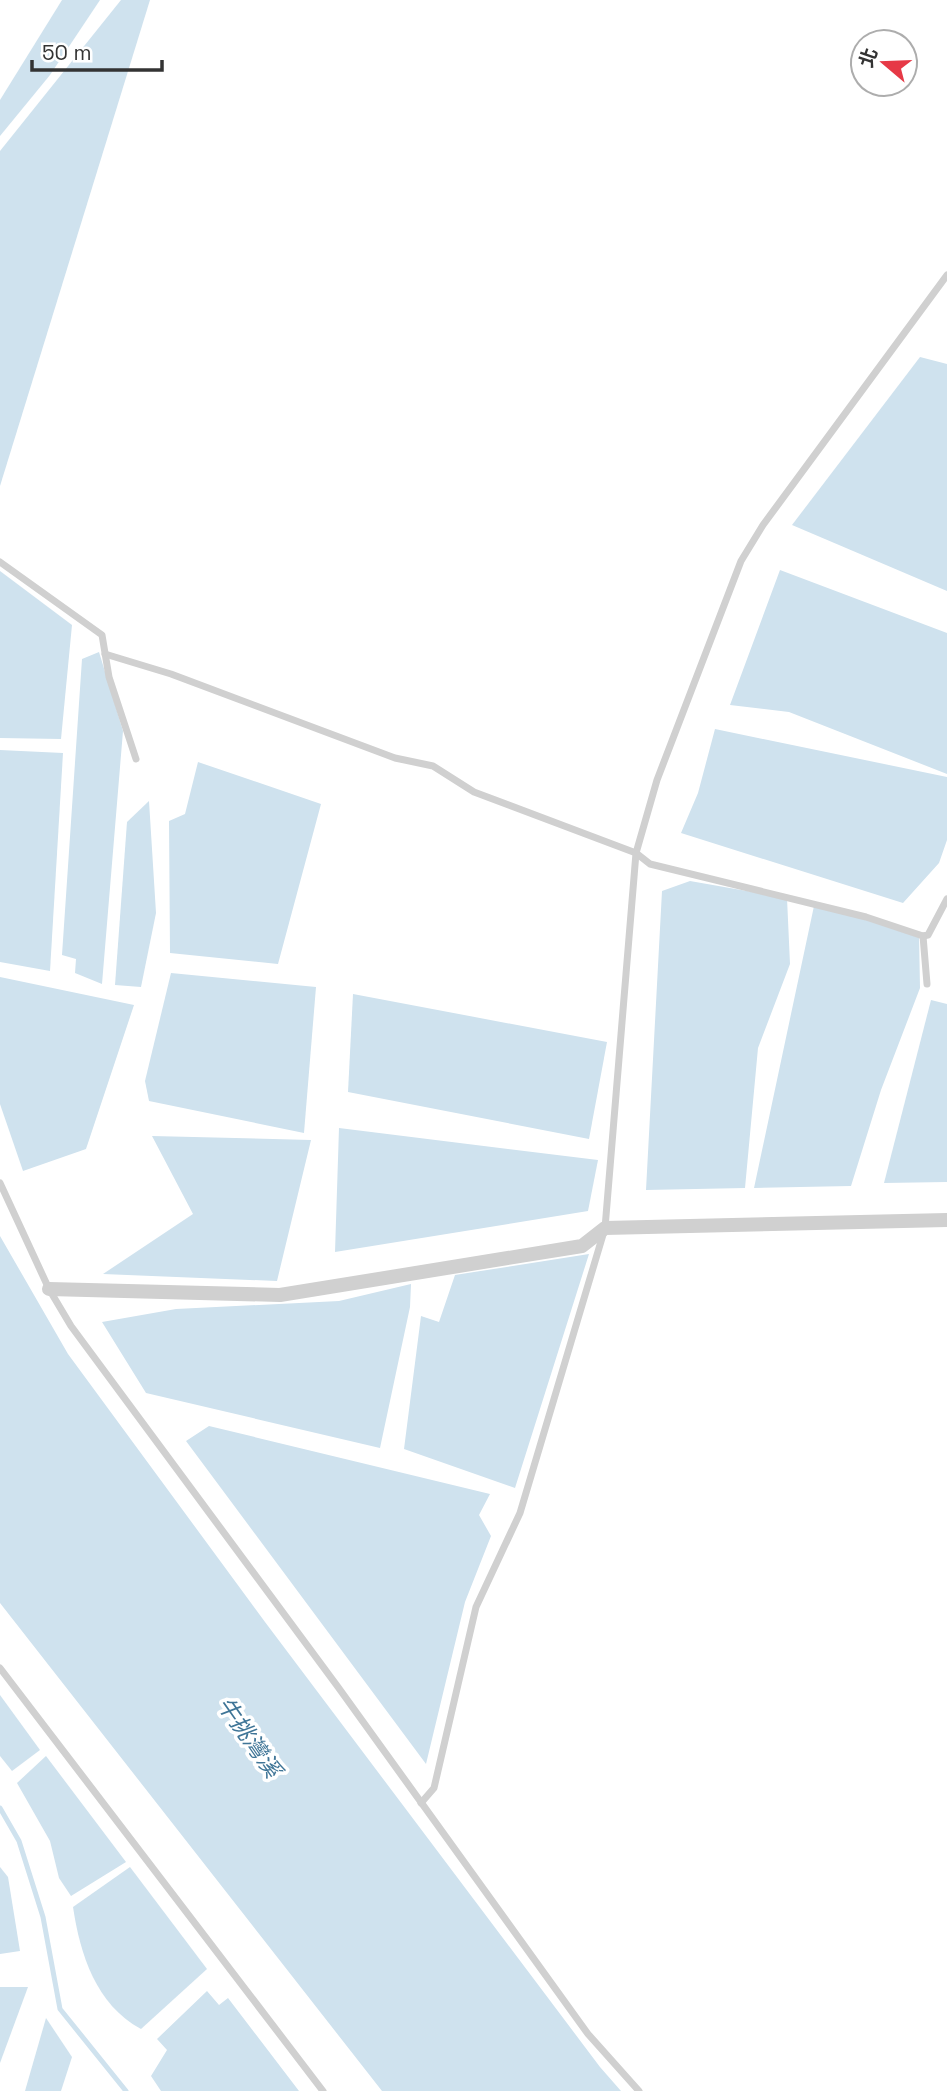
<svg xmlns="http://www.w3.org/2000/svg" width="947" height="2091" font-family="'Space Grotesk','Noto Sans TC',sans-serif">
<style>
.water{fill:#cfe2ee}
.lines{fill:none;stroke-linecap:round;stroke-linejoin:round}
.stream{stroke:#cfe2ee;stroke-width:5}
.lane{stroke:#d0d0d0;stroke-width:7}
.street{stroke:#d0d0d0;stroke-width:14}
.labels{text-anchor:middle;stroke-width:7;stroke-linejoin:round;paint-order:stroke}
.water-label{font-size:23px;font-style:italic;fill:#3f7597;stroke:#fff}
</style>
<rect width="100%" height="100%" fill="#fff"/>
<!-- water -->
<g class="water">
<path d="M 62,0 L 100,0 L 50,75 L 0,136 L 0,100 Z"/>
<path d="M 121,0 L 150,0 L 0,486 L 0,151 Z"/>
<path d="M 920,357 L 947,364 L 947,591 L 792,525 Z"/>
<path d="M 780,570 L 947,633 L 947,774 L 789,712 L 730,705 Z"/>
<path d="M 0,571 L 72,625 L 61,739 L 0,738 Z"/>
<path d="M 99,652 L 123,731 L 102,984 L 75,973 L 76,959 L 62,955 L 82,659 Z"/>
<path d="M 715,729 L 947,777 L 947,840 L 939,863 L 903,903 L 681,833 L 698,793 Z"/>
<path d="M 0,750 L 63,753 L 50,971 L 0,962 Z"/>
<path d="M 198,762 L 321,804 L 278,964 L 170,953 L 169,821 L 185,814 Z"/>
<path d="M 149,801 L 156,913 L 141,987 L 115,985 L 127,822 Z"/>
<path d="M 690,881 L 787,898 L 790,964 L 758,1048 L 745,1188 L 646,1190 L 662,891 Z"/>
<path d="M 814,906 L 919,933 L 920,988 L 881,1090 L 851,1186 L 754,1188 Z"/>
<path d="M 171,973 L 316,987 L 304,1133 L 149,1101 L 145,1081 Z"/>
<path d="M 0,977 L 134,1005 L 86,1149 L 23,1171 L 0,1104 Z"/>
<path d="M 353,994 L 607,1042 L 589,1139 L 348,1092 Z"/>
<path d="M 931,1000 L 947,1004 L 947,1182 L 884,1183 Z"/>
<path d="M 339,1128 L 598,1160 L 588,1211 L 335,1252 Z"/>
<path d="M 152,1136 L 311,1140 L 277,1281 L 103,1274 L 193,1214 Z"/>
<path d="M 0,1236 L 68,1354 L 265,1622 L 600,2067 L 621,2091 L 382,2091 L 0,1603 Z"/>
<path d="M 589,1254 L 515,1488 L 404,1449 L 421,1316 L 439,1322 L 455,1275 Z"/>
<path d="M 411,1284 L 410,1307 L 380,1448 L 146,1393 L 102,1322 L 176,1309 L 339,1301 Z"/>
<path d="M 209,1426 L 490,1494 L 479,1515 L 491,1536 L 465,1602 L 426,1764 L 186,1441 Z"/>
<path d="M 0,1695 L 40,1750 L 12,1771 L 0,1756 Z"/>
<path d="M 46,1756 L 126,1862 L 71,1896 L 59,1878 L 50,1841 L 17,1783 Z"/>
<path d="M 0,1867 L 8,1877 L 20,1951 L 0,1954 Z"/>
<path d="M 130,1867 L 207,1969 L 141,2029 C 96,2005 80,1954 73,1907 Z"/>
<path d="M 0,1987 L 28,1987 L 0,2063 Z"/>
<path d="M 207,1991 L 219,2005 L 228,1998 L 299,2091 L 161,2091 L 151,2076 L 167,2050 L 157,2039 Z"/>
<path d="M 46,2018 L 72,2057 L 61,2091 L 25,2091 Z"/>
</g>
<g class="lines">
<!-- stream -->
<path class="stream" d="M 0,1808 L 19,1841 L 43,1917 L 60,2009 L 126,2091"/>
<!-- lane -->
<g class="lane">
<path d="M 0,562 L 102,635 L 109,677 L 136,759"/>
<path d="M 105,654 L 171,674 L 395,758 L 433,766 L 474,792 L 636,853 L 650,864 L 866,917 L 923,936 L 928,935 L 947,899"/>
<path d="M 923,936 L 927,984"/>
<path d="M 0,1183 L 49,1289 L 71,1326 L 338,1687 L 588,2034 L 639,2091"/>
<path d="M 0,1668 L 323,2091"/>
<path d="M 421,1803 L 434,1788 L 476,1607 L 520,1513 L 605,1228 L 636,853 L 657,780 L 741,561 L 763,525 L 947,275"/>
</g>
<!-- street -->
<path class="street" d="M 49,1289 L 280,1295 L 582,1246 L 605,1228 L 947,1220"/>
</g>
<g class="labels">
<!-- water labels -->
<g class="water-label">
<text transform="translate(249 1737) rotate(55)" y="8">牛挑灣溪</text>
</g>
</g>
<!-- north arrow -->
<g transform="translate(884 63) rotate(289)"><circle r="33" fill="#ffffff" stroke="#adadad" stroke-width="2"/>
<path d="M0-5L12 26L0 18L-12 26Z" fill="#e63946"/>
<text y="-10" font-size="19" font-weight="bold" text-anchor="middle" fill="#333333">北</text>
</g>
<!-- scale -->
<path d="M32 60v10h130v-10" fill="none" stroke="#333333" stroke-width="3.5"/>
<text x="42" y="60" font-size="21" fill="#333333" stroke="#ffffff" stroke-width="5" paint-order="stroke">50 m</text>
</svg>
